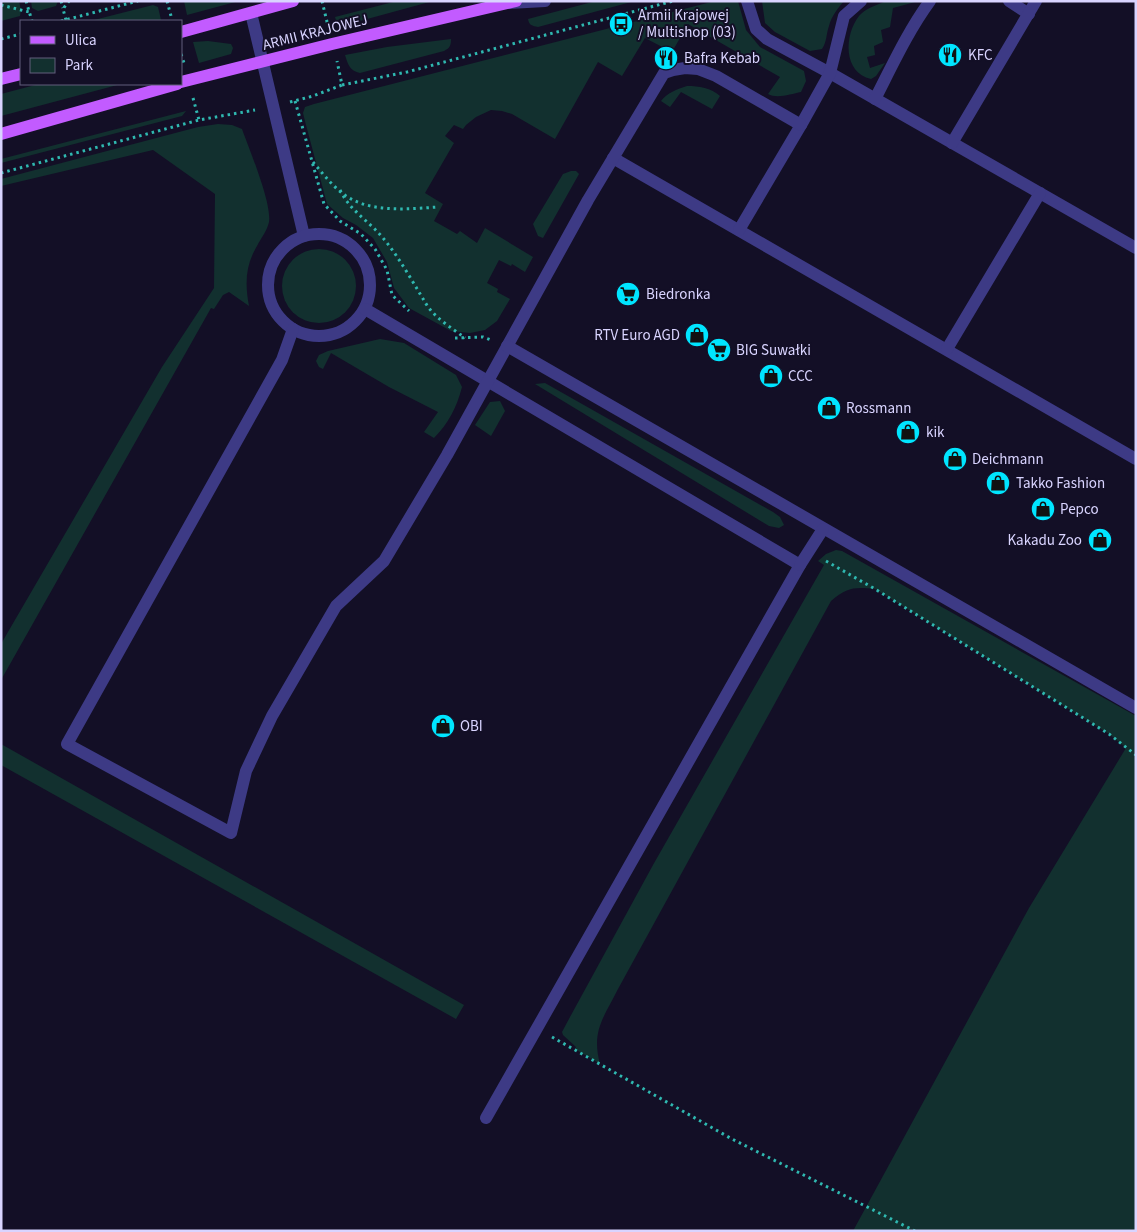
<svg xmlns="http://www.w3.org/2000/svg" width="1137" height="1232" font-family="'Source Sans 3',sans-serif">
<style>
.green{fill:#12302f}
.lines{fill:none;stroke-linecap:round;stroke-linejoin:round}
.path{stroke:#2fb8b0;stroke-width:3;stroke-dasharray:2.5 4;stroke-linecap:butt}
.minor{stroke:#3d3a85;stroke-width:12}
.major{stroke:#c25bff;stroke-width:12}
.labels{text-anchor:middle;stroke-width:4;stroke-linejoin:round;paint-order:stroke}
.poi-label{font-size:15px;fill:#d9d4ff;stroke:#130f26;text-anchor:start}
.street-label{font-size:15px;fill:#d9d4ff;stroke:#130f26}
</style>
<rect width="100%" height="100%" fill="#130f26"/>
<!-- green -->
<g class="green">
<path d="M 1,1 L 19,1 L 21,10 L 20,16 L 1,21 Z"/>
<path d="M 31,1 L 58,1 L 56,6 L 38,11 L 32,8 Z"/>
<path d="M 184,1 L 239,1 L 187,15 Z"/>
<path d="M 397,1 L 433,1 L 338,27 L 335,17 Z"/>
<path d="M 596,1 L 635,1 L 538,27 C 532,26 529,25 528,19 Z"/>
<path d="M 715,1 L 738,1 L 746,30 L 760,47 L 804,71 L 806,81 L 801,92 C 791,94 777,99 768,94 L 780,77 L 688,24 L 672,52 L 645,38 L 622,76 L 598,62 L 555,139 L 512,114 L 502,111 L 491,110 L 476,117 L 466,125 L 463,129 L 454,125 L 445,136 L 454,143 L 425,193 L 443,204 L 434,221 L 457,234 L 460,231 L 477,243 L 485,228 L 533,257 L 525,272 L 512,264 L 511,266 L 499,260 L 487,283 L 498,289 L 497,292 L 510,299 L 497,321 L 485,330 L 470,333 L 451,331 L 409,308 L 394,288 L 387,262 L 373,238 L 356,225 L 343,218 L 327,204 L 306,125 L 303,113 L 305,107 L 314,104 Z"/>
<path d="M 762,1 L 844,1 C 838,8 831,17 829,26 C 826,34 827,42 822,49 L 810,51 L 775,32 L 765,23 Z"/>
<path d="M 886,1 L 919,1 L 893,8 L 890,27 L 881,30 L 883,42 L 874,46 L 875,55 L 867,57 L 870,68 L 885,63 L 876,76 L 871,79 C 843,73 844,35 859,16 C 866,8 877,5 886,1 Z"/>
<path d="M 153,5 L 158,7 L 161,20 L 90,21 Z"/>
<path d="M 451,39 C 451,45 450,48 444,51 L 360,73 C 350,71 348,65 345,55 L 387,47 Z"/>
<path d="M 208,41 L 231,44 L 233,48 L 231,54 L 199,63 L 193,42 Z"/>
<path d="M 39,84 L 121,84 L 1,116 L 1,94 Z"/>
<path d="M 687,86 C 699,86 711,88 720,96 L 712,109 L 681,92 L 670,107 L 661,101 C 667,93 677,89 687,86 Z"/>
<path d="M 186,111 L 182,116 L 1,163 L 1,159 Z"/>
<path d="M 218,124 L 232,125 L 242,129 C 249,149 272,203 269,222 C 267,231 261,238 257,246 C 245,266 245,284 249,306 L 229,292 L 223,295 L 214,309 L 211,308 L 1,680 L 1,644 L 162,367 L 214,288 L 215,194 L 153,150 L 1,186 L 1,179 L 198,127 Z"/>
<path d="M 571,171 L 576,171 L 579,174 L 543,238 L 538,236 L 533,224 L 563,174 Z"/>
<circle cx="319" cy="286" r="37"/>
<path d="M 380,339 L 404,343 L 456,375 L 462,387 C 457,407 448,424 434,438 L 424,432 L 438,412 L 389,387 L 331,353 L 323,369 L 319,367 L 316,361 L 319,355 L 328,351 Z"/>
<path d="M 545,383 L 773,512 L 780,517 L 784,525 L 779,528 L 769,526 L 535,384 Z"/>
<path d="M 500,401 L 505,411 L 491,436 L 475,425 L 490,402 Z"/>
<path d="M 836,550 L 842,551 L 1136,716 L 1136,1231 L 853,1231 L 1029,908 L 1126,748 L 1109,734 L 875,589 C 855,587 847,587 831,601 L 618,989 C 604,1017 591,1031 600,1064 L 575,1049 L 576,1047 L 563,1035 L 562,1032 L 570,1017 L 653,865 L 824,565 L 818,561 L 826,554 Z"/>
<path d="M 1,744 L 464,1005 L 456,1019 L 1,765 Z"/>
</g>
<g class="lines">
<!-- path -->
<g class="path">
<path d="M 26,1 L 32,21"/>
<path d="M 61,1 L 63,8"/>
<path d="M 167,1 L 171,16"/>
<path d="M 322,1 L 328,26"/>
<path d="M 1,5 L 29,12"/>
<path d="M 66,20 L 63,9 L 69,1"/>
<path d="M 61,21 L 138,1"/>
<path d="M 1,39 L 21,34"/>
<path d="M 181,54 L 184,63"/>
<path d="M 342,85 L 407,72 L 673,1"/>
<path d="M 193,98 L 199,120"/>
<path d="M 295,101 L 324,204 L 340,221 L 361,234 L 375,249 L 387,270 L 392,295 L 409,311"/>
<path d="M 290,102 L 313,96 L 342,85 L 337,61"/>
<path d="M 313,162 C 323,174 333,187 346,196 C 372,213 408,209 438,207"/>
<path d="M 1,173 L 199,120 L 255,110"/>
<path d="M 340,190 C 350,211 369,221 383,238 C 399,257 412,281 425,302 C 433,317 452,328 465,338"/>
<path d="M 455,338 L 483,337 L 491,340"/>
<path d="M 826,561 L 875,589 L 1109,734 L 1136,755"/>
<path d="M 552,1037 L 732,1139 L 915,1231"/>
</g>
<!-- minor -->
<g class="minor">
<path d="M 747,1 L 756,29 L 767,39 L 830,73 L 1136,248"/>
<path d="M 1009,1 L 1029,14"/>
<path d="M 509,3 L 545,1"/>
<path d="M 251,13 L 304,236"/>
<path d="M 875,99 C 892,66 908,31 930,1"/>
<path d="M 952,143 L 1036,1"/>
<path d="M 613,158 L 1136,459"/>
<path d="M 739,230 L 801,125 L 830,73 L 844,16 L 861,1"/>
<circle cx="319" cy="285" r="51"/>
<path d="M 365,309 L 800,565 L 486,1118"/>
<path d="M 293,329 L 282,360 L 67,744 L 231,833 L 246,771 L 272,716 L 336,606 L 384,561 L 447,455 L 588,200 L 664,73 L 673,70 L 685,68 L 698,69 L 716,76 L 801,125"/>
<path d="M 507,346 L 1136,708"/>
<path d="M 947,349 L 1040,193"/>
<path d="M 800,565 L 823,529"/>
</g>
<!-- major -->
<g class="major">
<path d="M 181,32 L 293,1"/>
<path d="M 1,79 L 21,74"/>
<path d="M 181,82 L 332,44 L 516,1"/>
<path d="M 1,134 L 177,84"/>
</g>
</g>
<!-- icons -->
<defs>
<g id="bus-disc" transform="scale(1.25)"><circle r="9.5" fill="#00e5ff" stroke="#130f26"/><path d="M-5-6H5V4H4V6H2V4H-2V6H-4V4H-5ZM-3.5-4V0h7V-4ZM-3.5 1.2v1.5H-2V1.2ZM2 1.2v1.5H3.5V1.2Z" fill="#111"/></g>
<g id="restaurant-disc" transform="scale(1.25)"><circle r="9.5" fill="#00e5ff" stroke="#130f26"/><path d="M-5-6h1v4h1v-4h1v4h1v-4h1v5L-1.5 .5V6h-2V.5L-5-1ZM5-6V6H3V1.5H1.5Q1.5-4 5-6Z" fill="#111"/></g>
<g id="supermarket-disc" transform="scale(1.25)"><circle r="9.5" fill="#00e5ff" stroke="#130f26"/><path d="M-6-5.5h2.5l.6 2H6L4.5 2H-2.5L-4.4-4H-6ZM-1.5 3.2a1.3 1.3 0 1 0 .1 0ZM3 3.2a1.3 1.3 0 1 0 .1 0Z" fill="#111"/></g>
<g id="shop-disc" transform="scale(1.25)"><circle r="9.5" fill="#00e5ff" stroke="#130f26"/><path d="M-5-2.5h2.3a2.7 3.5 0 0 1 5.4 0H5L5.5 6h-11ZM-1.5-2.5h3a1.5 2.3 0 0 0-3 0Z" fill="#111"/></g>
</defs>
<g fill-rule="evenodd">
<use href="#bus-disc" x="621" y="24"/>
<use href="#restaurant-disc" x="950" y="55"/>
<use href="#restaurant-disc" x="666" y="58"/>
<use href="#supermarket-disc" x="628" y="294"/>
<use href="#shop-disc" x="697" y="335"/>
<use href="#supermarket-disc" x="719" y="350"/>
<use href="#shop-disc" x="771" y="376"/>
<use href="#shop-disc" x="829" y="408"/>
<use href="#shop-disc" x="908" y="432"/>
<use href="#shop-disc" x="955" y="459"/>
<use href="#shop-disc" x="998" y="483"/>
<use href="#shop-disc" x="1043" y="509"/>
<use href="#shop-disc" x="1100" y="540"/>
<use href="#shop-disc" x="443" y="726"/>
</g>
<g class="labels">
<!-- poi labels -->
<g class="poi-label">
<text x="638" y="20">Armii Krajowej<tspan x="638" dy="17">/ Multishop (03)</tspan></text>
<text x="968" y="60">KFC</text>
<text x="684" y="63">Bafra Kebab</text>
<text x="646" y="299">Biedronka</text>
<text x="680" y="340" text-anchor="end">RTV Euro AGD</text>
<text x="736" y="355">BIG Suwałki</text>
<text x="788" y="381">CCC</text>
<text x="846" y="413">Rossmann</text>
<text x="926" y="437">kik</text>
<text x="972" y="464">Deichmann</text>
<text x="1016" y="488">Takko Fashion</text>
<text x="1060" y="514">Pepco</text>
<text x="1082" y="545" text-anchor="end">Kakadu Zoo</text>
<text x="460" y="731">OBI</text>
</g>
<!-- street labels -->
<g class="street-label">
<text transform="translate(315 32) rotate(-14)" y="5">ARMII KRAJOWEJ</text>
</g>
</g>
<!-- border -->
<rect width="1137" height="1232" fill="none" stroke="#d9d4ff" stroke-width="5"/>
<!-- legend -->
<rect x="20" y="20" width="162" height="65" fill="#130f26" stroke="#625e7d"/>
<rect x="30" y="36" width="25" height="8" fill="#c25bff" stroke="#625e7d"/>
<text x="65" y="45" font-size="15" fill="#d9d4ff">Ulica</text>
<rect x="30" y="58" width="25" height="15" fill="#12302f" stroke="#625e7d"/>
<text x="65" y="70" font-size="15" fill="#d9d4ff">Park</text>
</svg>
